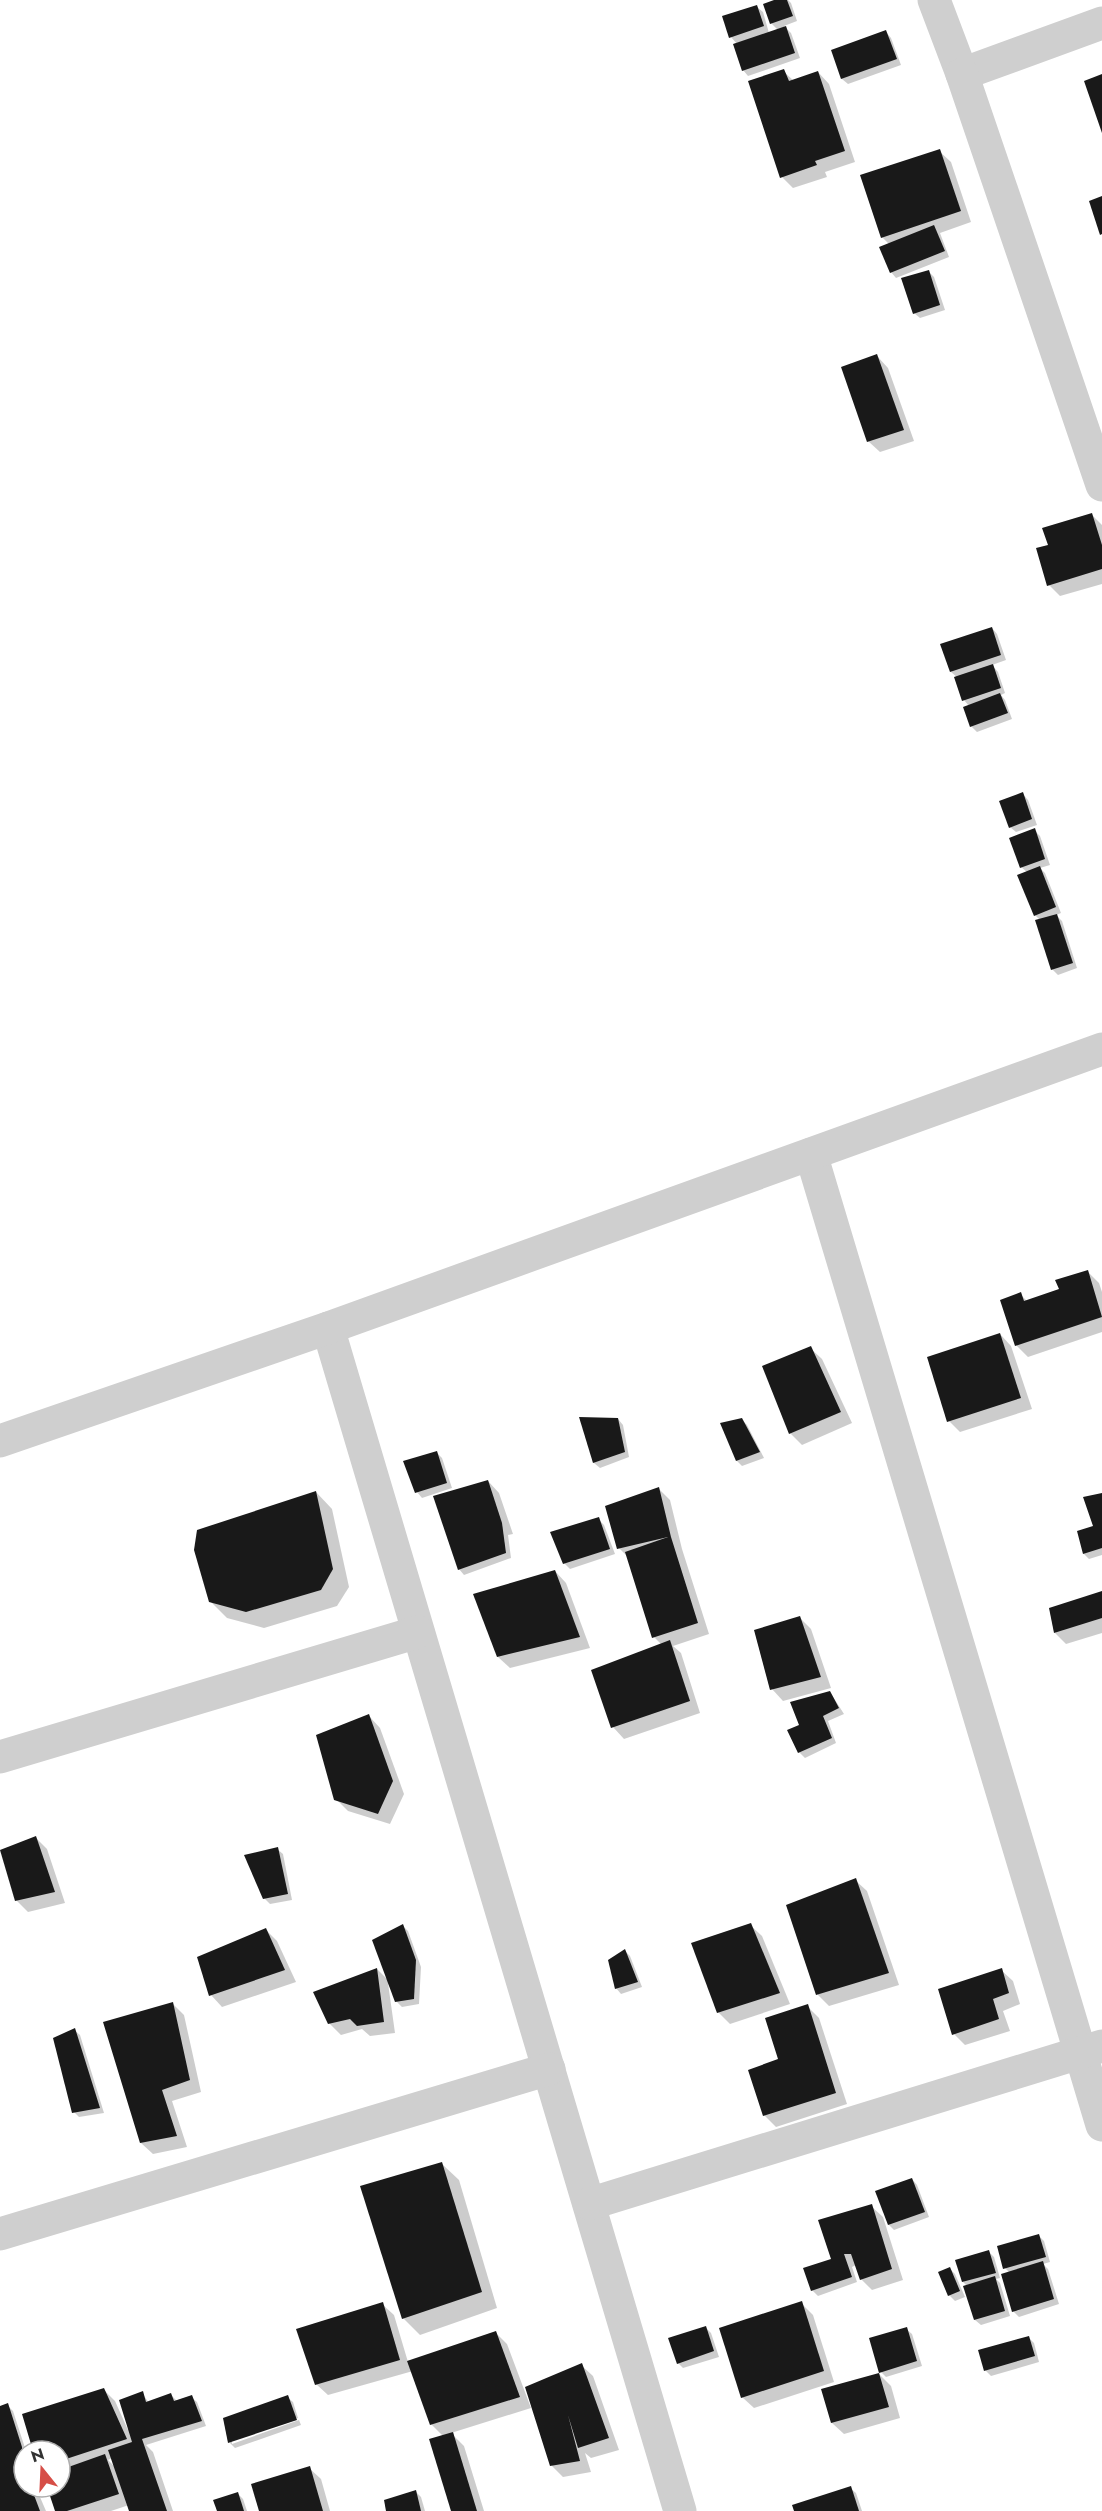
<svg xmlns="http://www.w3.org/2000/svg" width="1102" height="2511" font-family="Jost,sans-serif">
<style>
.shadow{fill:#0003;fill-rule:evenodd}
.building{fill:#191919}
.lines{fill:none;stroke-linecap:round;stroke-linejoin:round}
.minor{stroke:#cfcfcf;stroke-width:33}
</style>
<rect width="100%" height="100%" fill="#fff"/>
<!-- shadow -->
<g class="shadow">
<path d="M 778,0 L 788,0 L 791,3 L 797,21 L 784,26 L 791,33 L 800,58 L 748,76 L 743,70 L 737,44 L 731,37 L 757,7 L 763,12 L 769,33 L 778,30 L 771,23 Z"/>
<path d="M 886,32 L 891,38 L 901,65 L 848,84 L 842,79 L 833,51 Z"/>
<path d="M 783,71 L 794,81 L 818,72 L 829,84 L 855,162 L 825,172 L 827,177 L 793,188 L 782,177 Z"/>
<path d="M 939,151 L 951,162 L 971,222 L 940,233 L 949,257 L 896,278 L 891,272 L 889,244 L 882,237 Z"/>
<path d="M 928,271 L 934,277 L 945,310 L 920,318 L 914,313 Z"/>
<path d="M 877,356 L 888,368 L 914,441 L 880,452 L 868,441 Z"/>
<path d="M 1092,515 L 1102,525 L 1102,584 L 1060,596 L 1049,585 L 1050,546 Z"/>
<path d="M 992,628 L 997,634 L 1006,660 L 992,665 L 998,672 L 1005,693 L 1001,695 L 1005,700 L 1012,719 L 977,732 L 971,726 L 969,706 L 964,700 L 958,678 L 951,672 Z"/>
<path d="M 1023,794 L 1028,800 L 1037,825 L 1016,832 L 1010,827 Z"/>
<path d="M 1034,830 L 1040,836 L 1050,865 L 1040,868 L 1045,873 L 1061,913 L 1056,915 L 1062,921 L 1077,968 L 1058,975 L 1052,969 L 1040,920 L 1035,915 L 1027,872 L 1021,867 Z"/>
<path d="M 1088,1272 L 1099,1283 L 1102,1292 L 1102,1332 L 1028,1357 L 1016,1345 L 1020,1294 L 1027,1301 L 1060,1290 Z"/>
<path d="M 1000,1334 L 1011,1346 L 1032,1409 L 960,1432 L 949,1421 Z"/>
<path d="M 810,1348 L 822,1359 L 852,1423 L 802,1445 L 790,1433 Z"/>
<path d="M 581,1419 L 618,1419 L 623,1425 L 629,1457 L 600,1468 L 594,1463 Z"/>
<path d="M 742,1420 L 747,1425 L 764,1458 L 742,1466 L 737,1461 Z"/>
<path d="M 436,1452 L 442,1458 L 452,1488 L 422,1498 L 417,1492 Z"/>
<path d="M 488,1481 L 499,1493 L 513,1534 L 508,1535 L 511,1558 L 464,1575 L 459,1569 Z"/>
<path d="M 659,1489 L 670,1500 L 682,1549 L 709,1634 L 673,1646 L 681,1653 L 700,1713 L 624,1739 L 613,1727 L 662,1645 L 654,1637 L 629,1558 L 619,1548 Z"/>
<path d="M 316,1492 L 332,1509 L 349,1587 L 337,1606 L 264,1628 L 227,1618 L 210,1601 Z"/>
<path d="M 1102,1494 L 1102,1555 L 1089,1559 L 1084,1554 L 1095,1527 Z"/>
<path d="M 598,1519 L 604,1525 L 615,1554 L 570,1569 L 564,1563 Z"/>
<path d="M 555,1571 L 566,1583 L 590,1648 L 510,1668 L 498,1657 Z"/>
<path d="M 1102,1592 L 1102,1633 L 1066,1644 L 1055,1633 Z"/>
<path d="M 800,1618 L 811,1629 L 831,1688 L 783,1701 L 772,1689 Z"/>
<path d="M 830,1692 L 844,1714 L 828,1721 L 836,1743 L 805,1758 L 799,1752 L 801,1726 Z"/>
<path d="M 369,1716 L 380,1728 L 404,1794 L 390,1824 L 348,1811 L 336,1799 Z"/>
<path d="M 36,1838 L 47,1849 L 65,1903 L 28,1912 L 16,1900 Z"/>
<path d="M 277,1849 L 283,1854 L 292,1900 L 270,1904 L 264,1898 Z"/>
<path d="M 855,1880 L 867,1891 L 899,1985 L 829,2006 L 818,1995 L 788,1906 Z"/>
<path d="M 750,1925 L 762,1936 L 790,2004 L 730,2024 L 718,2012 Z"/>
<path d="M 403,1926 L 408,1931 L 421,1967 L 419,2004 L 402,2007 L 397,2002 L 388,1983 L 395,2033 L 370,2036 L 362,2029 L 341,2035 L 329,2023 L 377,1969 L 390,1982 Z"/>
<path d="M 266,1930 L 277,1941 L 296,1982 L 222,2007 L 211,1995 L 199,1957 Z"/>
<path d="M 625,1951 L 630,1956 L 642,1987 L 621,1994 L 616,1988 Z"/>
<path d="M 1001,1970 L 1013,1981 L 1020,2004 L 1003,2011 L 1010,2031 L 965,2045 L 954,2034 Z"/>
<path d="M 173,2004 L 184,2015 L 201,2092 L 172,2101 L 187,2147 L 153,2154 L 141,2143 Z"/>
<path d="M 807,2006 L 819,2018 L 847,2104 L 776,2127 L 764,2115 Z"/>
<path d="M 74,2030 L 80,2035 L 104,2113 L 79,2117 L 74,2112 Z"/>
<path d="M 442,2164 L 459,2180 L 497,2308 L 420,2335 L 403,2318 Z"/>
<path d="M 912,2179 L 917,2185 L 929,2217 L 894,2230 L 889,2225 Z"/>
<path d="M 871,2206 L 883,2217 L 903,2280 L 872,2290 L 861,2279 L 856,2265 L 852,2267 L 857,2282 L 818,2296 L 812,2290 Z"/>
<path d="M 1039,2236 L 1044,2241 L 1050,2262 L 1043,2264 L 1048,2269 L 1059,2304 L 1019,2317 L 1013,2311 L 1010,2273 L 1005,2268 Z"/>
<path d="M 989,2252 L 994,2257 L 1000,2278 L 996,2279 L 1000,2283 L 1010,2316 L 981,2325 L 975,2320 L 967,2286 L 963,2282 Z"/>
<path d="M 950,2269 L 955,2274 L 965,2297 L 955,2301 L 949,2295 Z"/>
<path d="M 801,2303 L 813,2315 L 834,2382 L 754,2408 L 742,2397 Z"/>
<path d="M 382,2304 L 394,2315 L 408,2362 L 495,2332 L 507,2344 L 531,2408 L 451,2433 L 464,2446 L 484,2511 L 453,2511 L 444,2437 L 431,2424 L 413,2371 L 328,2395 L 316,2384 Z"/>
<path d="M 705,2327 L 711,2333 L 719,2357 L 683,2368 L 678,2363 Z"/>
<path d="M 906,2329 L 912,2334 L 922,2366 L 886,2377 L 881,2372 Z"/>
<path d="M 1028,2337 L 1034,2343 L 1039,2362 L 991,2376 L 986,2371 L 980,2351 Z"/>
<path d="M 581,2365 L 593,2376 L 619,2450 L 591,2458 L 585,2453 L 591,2472 L 563,2477 L 552,2466 Z"/>
<path d="M 879,2374 L 891,2386 L 900,2418 L 844,2434 L 832,2423 L 823,2390 Z"/>
<path d="M 103,2389 L 115,2401 L 128,2430 L 142,2393 L 149,2403 L 171,2395 L 177,2401 L 191,2397 L 197,2402 L 206,2426 L 146,2445 L 153,2452 L 173,2511 L 131,2511 L 129,2505 L 111,2511 L 57,2511 L 48,2487 L 60,2487 L 60,2451 L 34,2451 ZM 112,2458 L 115,2467 L 108,2460 Z"/>
<path d="M 287,2397 L 293,2402 L 298,2418 L 232,2441 L 232,2444 L 299,2420 L 301,2425 L 235,2448 L 230,2443 L 225,2419 Z"/>
<path d="M 7,2405 L 13,2411 L 26,2451 L 24,2451 L 24,2487 L 42,2487 L 44,2496 L 40,2497 L 46,2511 L 0,2511 L 0,2408 Z"/>
<path d="M 309,2468 L 321,2479 L 330,2511 L 260,2511 Z"/>
<path d="M 850,2488 L 856,2493 L 862,2511 L 795,2511 Z"/>
<path d="M 416,2492 L 421,2497 L 425,2511 L 387,2511 Z"/>
<path d="M 237,2493 L 243,2499 L 247,2511 L 219,2511 Z"/>
</g>
<!-- building -->
<g class="building">
<path d="M 774,0 L 787,0 L 793,16 L 770,24 L 763,4 Z"/>
<path d="M 757,5 L 764,26 L 729,38 L 722,16 Z"/>
<path d="M 786,26 L 795,53 L 742,71 L 733,44 Z"/>
<path d="M 886,30 L 897,59 L 841,79 L 831,50 Z"/>
<path d="M 784,69 L 789,81 L 818,71 L 845,151 L 815,161 L 817,165 L 780,178 L 748,81 Z"/>
<path d="M 1102,74 L 1102,133 L 1084,81 Z"/>
<path d="M 940,149 L 961,211 L 881,238 L 860,175 Z"/>
<path d="M 1102,196 L 1102,234 L 1100,235 L 1089,201 Z"/>
<path d="M 934,225 L 945,251 L 890,273 L 879,247 Z"/>
<path d="M 929,270 L 940,305 L 913,314 L 901,278 Z"/>
<path d="M 877,354 L 904,430 L 867,442 L 841,367 Z"/>
<path d="M 1092,513 L 1102,545 L 1102,569 L 1047,586 L 1036,548 L 1048,545 L 1042,528 Z"/>
<path d="M 992,627 L 1001,655 L 950,672 L 940,644 Z"/>
<path d="M 993,664 L 1001,688 L 962,701 L 954,677 Z"/>
<path d="M 1000,693 L 1008,713 L 970,727 L 963,707 Z"/>
<path d="M 1023,792 L 1032,819 L 1009,828 L 999,801 Z"/>
<path d="M 1035,828 L 1045,859 L 1020,868 L 1009,838 Z"/>
<path d="M 1040,866 L 1056,907 L 1034,916 L 1017,875 Z"/>
<path d="M 1057,914 L 1073,963 L 1051,970 L 1035,920 Z"/>
<path d="M 1088,1270 L 1102,1317 L 1015,1346 L 1000,1300 L 1021,1292 L 1024,1301 L 1059,1289 L 1055,1280 Z"/>
<path d="M 1000,1333 L 1021,1398 L 947,1422 L 927,1357 Z"/>
<path d="M 811,1346 L 841,1412 L 789,1434 L 762,1366 Z"/>
<path d="M 579,1417 L 618,1418 L 625,1452 L 593,1463 Z"/>
<path d="M 742,1418 L 760,1452 L 736,1461 L 720,1423 Z"/>
<path d="M 437,1451 L 447,1483 L 415,1493 L 403,1461 Z"/>
<path d="M 488,1480 L 502,1523 L 506,1553 L 458,1570 L 433,1496 Z"/>
<path d="M 659,1487 L 671,1537 L 698,1623 L 652,1638 L 625,1552 L 668,1537 L 617,1549 L 605,1506 Z"/>
<path d="M 316,1491 L 333,1569 L 321,1590 L 246,1612 L 209,1602 L 194,1550 L 197,1530 Z"/>
<path d="M 1102,1493 L 1102,1548 L 1083,1554 L 1077,1531 L 1093,1526 L 1083,1497 Z"/>
<path d="M 599,1517 L 610,1549 L 563,1564 L 550,1532 Z"/>
<path d="M 555,1570 L 580,1637 L 497,1657 L 473,1594 Z"/>
<path d="M 1102,1591 L 1102,1618 L 1054,1633 L 1049,1608 Z"/>
<path d="M 800,1616 L 821,1677 L 770,1690 L 754,1630 Z"/>
<path d="M 670,1640 L 690,1701 L 611,1728 L 591,1670 Z"/>
<path d="M 830,1691 L 839,1708 L 823,1716 L 832,1738 L 798,1753 L 787,1730 L 799,1725 L 790,1702 Z"/>
<path d="M 369,1714 L 393,1781 L 378,1814 L 334,1800 L 316,1735 Z"/>
<path d="M 36,1836 L 55,1892 L 15,1901 L 0,1850 Z"/>
<path d="M 278,1847 L 288,1894 L 263,1899 L 244,1855 Z"/>
<path d="M 856,1878 L 889,1973 L 816,1995 L 786,1905 Z"/>
<path d="M 751,1923 L 780,1993 L 717,2013 L 691,1943 Z"/>
<path d="M 403,1924 L 416,1960 L 414,1999 L 395,2002 L 372,1940 Z"/>
<path d="M 266,1928 L 285,1970 L 209,1996 L 197,1957 Z"/>
<path d="M 625,1949 L 638,1982 L 615,1989 L 608,1960 Z"/>
<path d="M 377,1968 L 384,2022 L 357,2026 L 350,2019 L 328,2024 L 313,1992 Z"/>
<path d="M 1002,1968 L 1009,1993 L 993,1999 L 999,2019 L 952,2035 L 938,1989 Z"/>
<path d="M 173,2002 L 190,2080 L 162,2090 L 177,2136 L 140,2143 L 103,2022 Z"/>
<path d="M 808,2004 L 836,2093 L 763,2116 L 748,2070 L 778,2059 L 765,2018 Z"/>
<path d="M 75,2028 L 100,2108 L 72,2113 L 53,2038 Z"/>
<path d="M 442,2162 L 482,2292 L 402,2319 L 360,2186 Z"/>
<path d="M 912,2178 L 925,2212 L 888,2225 L 875,2191 Z"/>
<path d="M 872,2204 L 892,2269 L 860,2280 L 851,2254 L 844,2254 L 852,2277 L 811,2291 L 803,2268 L 831,2259 L 818,2220 Z"/>
<path d="M 1039,2234 L 1046,2257 L 1003,2269 L 997,2246 Z"/>
<path d="M 989,2250 L 996,2273 L 962,2282 L 955,2260 Z"/>
<path d="M 1043,2261 L 1054,2299 L 1012,2312 L 1001,2274 Z"/>
<path d="M 950,2267 L 960,2291 L 948,2296 L 938,2272 Z"/>
<path d="M 995,2276 L 1005,2311 L 974,2320 L 963,2286 Z"/>
<path d="M 802,2301 L 824,2371 L 741,2398 L 719,2328 Z"/>
<path d="M 383,2302 L 400,2360 L 315,2385 L 296,2329 Z"/>
<path d="M 706,2326 L 714,2351 L 677,2364 L 668,2338 Z"/>
<path d="M 907,2327 L 917,2361 L 879,2373 L 889,2407 L 831,2423 L 821,2389 L 879,2373 L 869,2338 Z"/>
<path d="M 496,2331 L 520,2397 L 430,2425 L 407,2361 Z"/>
<path d="M 1029,2336 L 1035,2356 L 984,2371 L 978,2350 Z"/>
<path d="M 582,2363 L 609,2438 L 578,2448 L 568,2415 L 580,2461 L 550,2466 L 525,2387 Z"/>
<path d="M 104,2388 L 127,2439 L 60,2461 L 60,2451 L 33,2451 L 22,2414 Z"/>
<path d="M 143,2391 L 146,2402 L 171,2393 L 174,2401 L 192,2395 L 202,2421 L 142,2439 L 167,2511 L 129,2511 L 108,2450 L 132,2442 L 119,2400 Z"/>
<path d="M 288,2395 L 297,2420 L 228,2443 L 223,2418 Z"/>
<path d="M 8,2403 L 22,2447 L 24,2487 L 31,2487 L 40,2511 L 0,2511 L 0,2406 Z"/>
<path d="M 453,2432 L 477,2511 L 451,2511 L 429,2439 Z"/>
<path d="M 105,2454 L 119,2494 L 67,2511 L 55,2511 L 47,2487 L 60,2487 L 60,2470 Z"/>
<path d="M 310,2466 L 323,2511 L 259,2511 L 251,2484 Z"/>
<path d="M 851,2486 L 859,2511 L 794,2511 L 792,2505 Z"/>
<path d="M 416,2490 L 421,2511 L 386,2511 L 384,2500 Z"/>
<path d="M 238,2492 L 244,2511 L 217,2511 L 213,2500 Z"/>
</g>
<g class="lines">
<!-- minor -->
<g class="minor">
<path d="M 934,0 L 962,74 L 1102,23"/>
<path d="M 962,74 L 1102,485"/>
<path d="M 811,1154 L 1102,2125"/>
<path d="M 328,1328 L 680,2511"/>
<path d="M 0,1441 L 328,1328 L 1102,1049"/>
<path d="M 0,1757 L 418,1632"/>
<path d="M 589,2204 L 1102,2046"/>
<path d="M 0,2234 L 549,2069"/>
</g>
</g>
<!-- north arrow -->
<g transform="translate(42 2469) rotate(342)"><circle r="28" fill="#ffffff" stroke="#adadad" stroke-width="1.5"/>
<path d="M0-4.5L10 22L0 15L-10 22Z" fill="#d64e47"/>
<text y="-9" font-size="16" font-weight="bold" text-anchor="middle" fill="#323232">N</text>
</g>
</svg>
